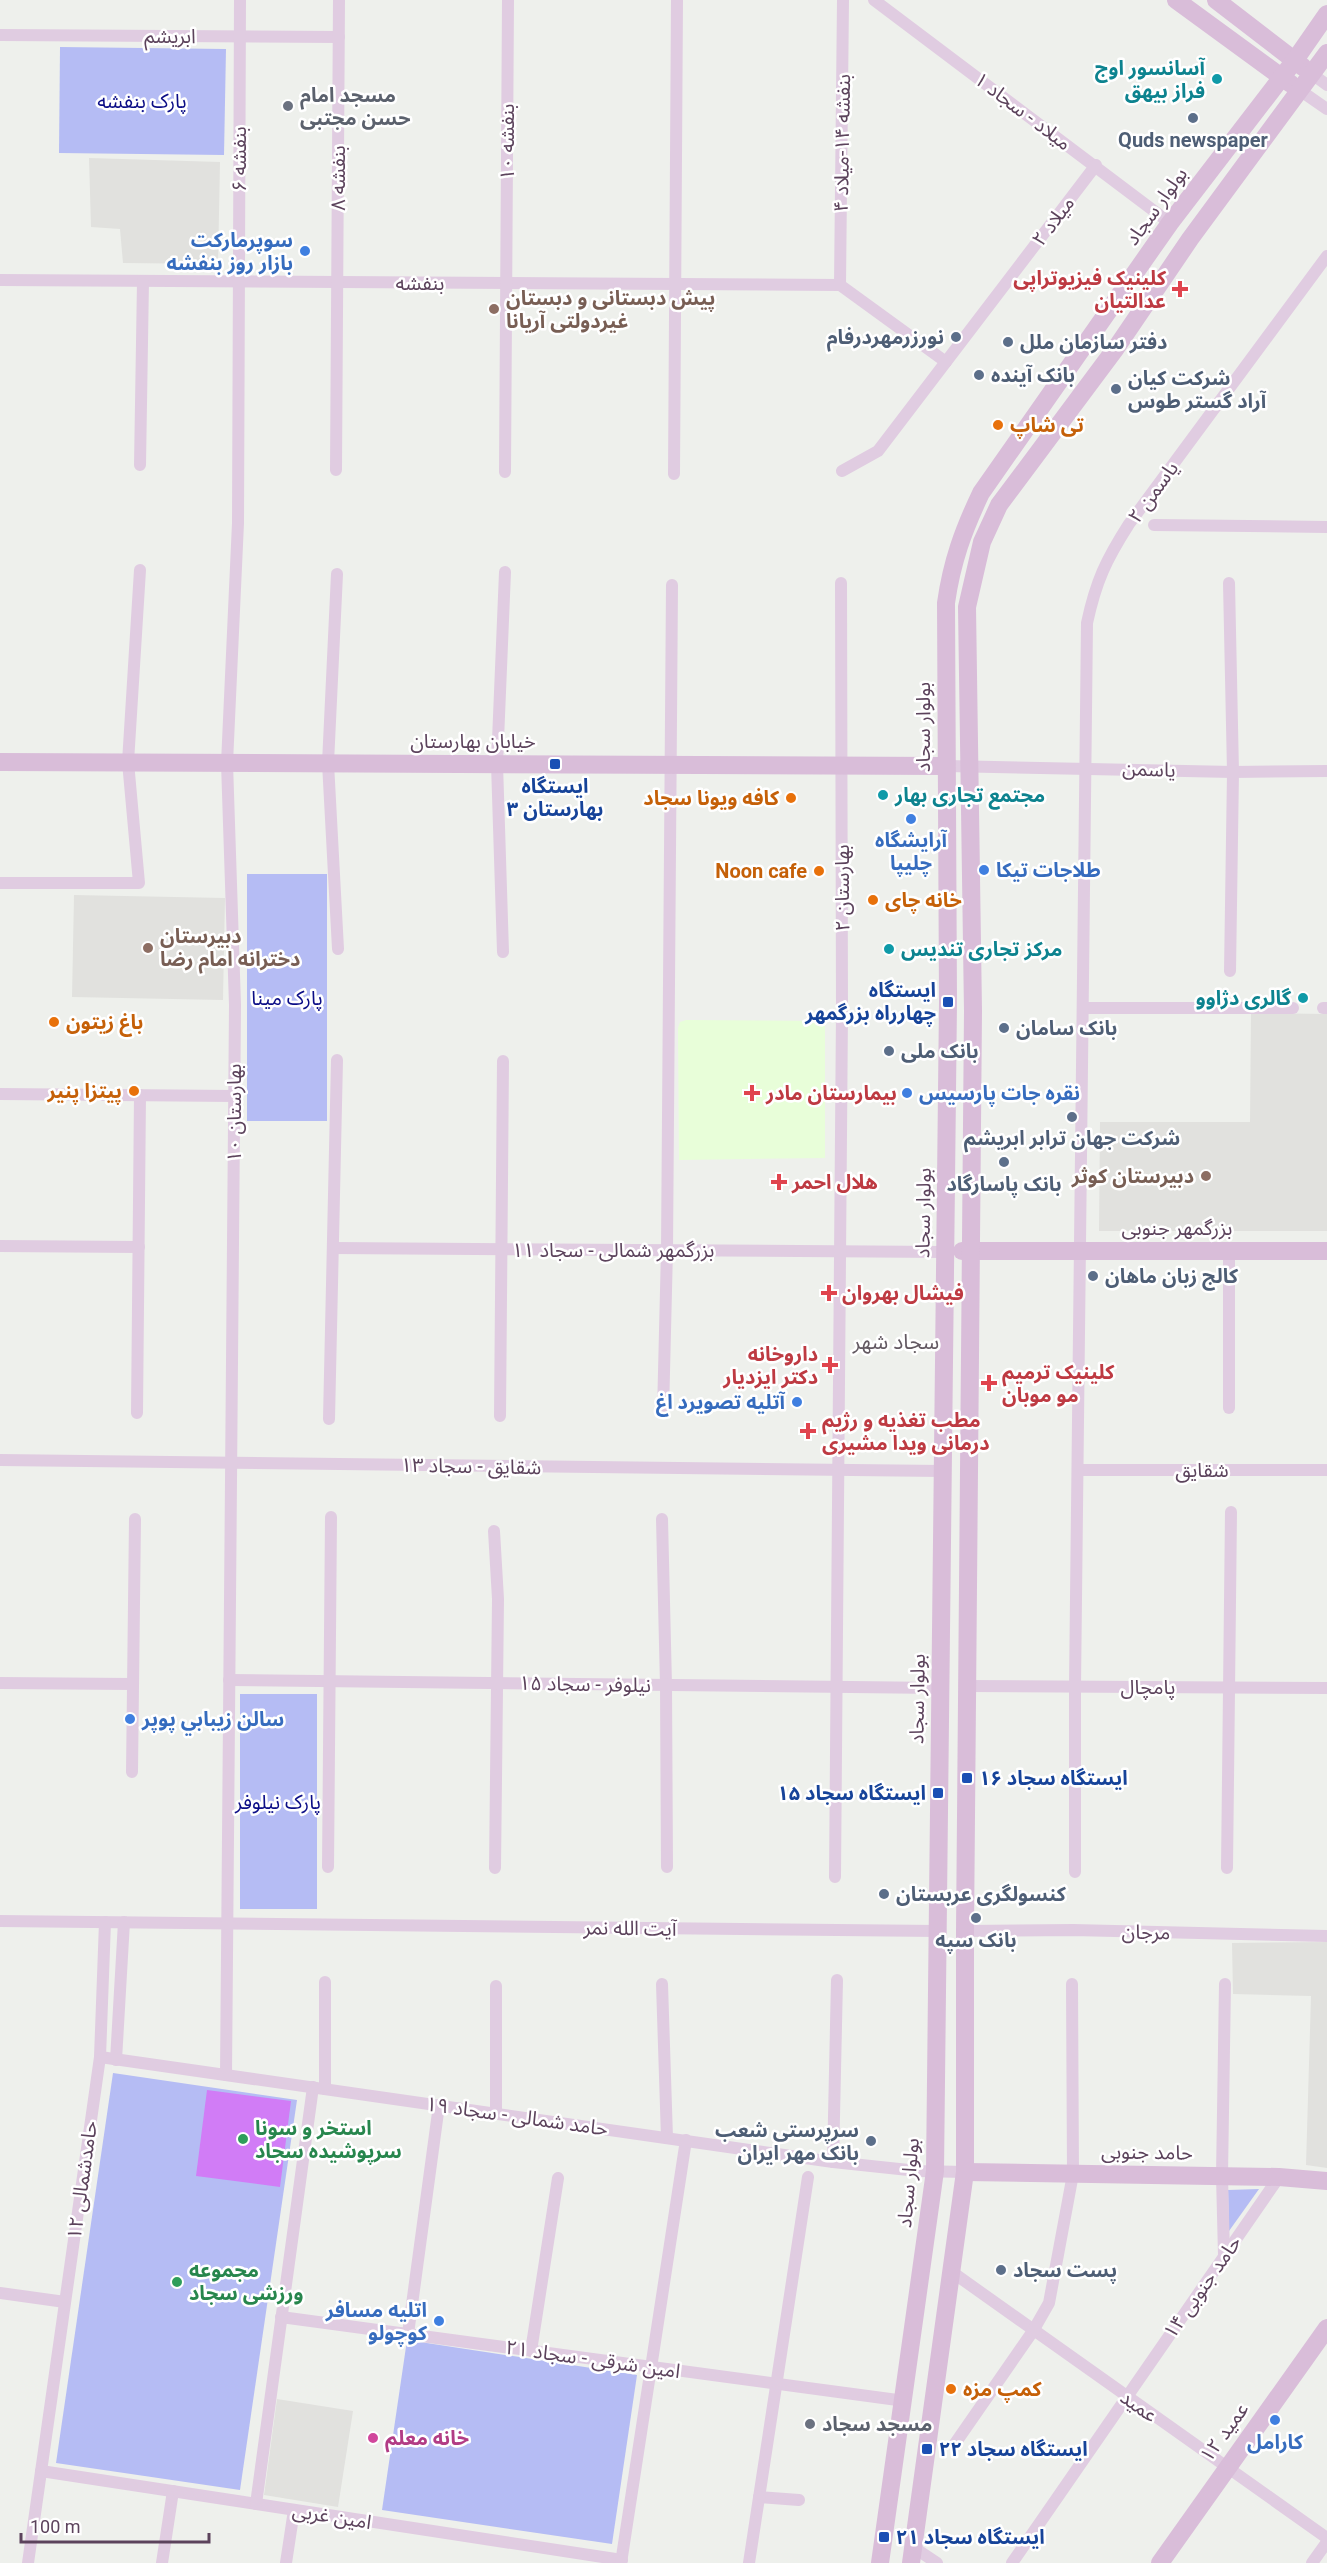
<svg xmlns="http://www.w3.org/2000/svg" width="1327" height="2563" font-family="Roboto,'Noto Sans Arabic',sans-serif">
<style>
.education{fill:#e1e1de}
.medical{fill:#e8fed9}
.green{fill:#b5bcf4}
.water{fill:#d17cf6}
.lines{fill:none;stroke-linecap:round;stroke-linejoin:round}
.street{stroke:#e0cce1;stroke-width:12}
.secondary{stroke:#d9bdd9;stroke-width:18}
.culture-dot{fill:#0f9aa8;stroke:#fff;stroke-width:2}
.worship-dot{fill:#6b7280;stroke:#fff;stroke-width:2}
.service-dot{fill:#5c6f8a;stroke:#fff;stroke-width:2}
.shop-dot{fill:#3f7fe0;stroke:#fff;stroke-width:2}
.health-dot{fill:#e0444e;stroke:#fff;stroke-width:2}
.education-dot{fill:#8d6e63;stroke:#fff;stroke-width:2}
.food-dot{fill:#e8710a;stroke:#fff;stroke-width:2}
.transit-dot{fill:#1a4fb4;stroke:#fff;stroke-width:2}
.leisure-dot{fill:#2e9e5b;stroke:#fff;stroke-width:2}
.hotel-dot{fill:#d1479c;stroke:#fff;stroke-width:2}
.labels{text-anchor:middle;stroke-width:5;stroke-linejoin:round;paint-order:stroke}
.street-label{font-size:20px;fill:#5c435c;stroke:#fff}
.culture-label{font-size:20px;font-weight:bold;fill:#0d838f;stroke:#fff;text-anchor:end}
.worship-label{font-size:20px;font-weight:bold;fill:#5b616d;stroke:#fff;text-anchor:start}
.park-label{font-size:20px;fill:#0b0d86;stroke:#fff}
.service-label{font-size:20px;font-weight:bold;fill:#4e5e75;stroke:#fff;text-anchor:start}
.shop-label{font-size:20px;font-weight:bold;fill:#366cbe;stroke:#fff;text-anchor:end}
.health-label{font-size:20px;font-weight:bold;fill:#be3a42;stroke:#fff;text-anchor:start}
.education-label{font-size:20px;font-weight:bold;fill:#785e54;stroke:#fff;text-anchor:start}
.food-label{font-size:20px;font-weight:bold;fill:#c56008;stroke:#fff;text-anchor:start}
.transit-label{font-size:20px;font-weight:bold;fill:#164399;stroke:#fff;text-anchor:start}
.leisure-label{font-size:20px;font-weight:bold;fill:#27864d;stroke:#fff;text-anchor:start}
.hotel-label{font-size:20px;font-weight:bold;fill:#b23c85;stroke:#fff;text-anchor:start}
.neighbourhood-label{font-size:21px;fill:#635962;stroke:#fff}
</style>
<rect width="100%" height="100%" fill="#eef0ec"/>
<!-- education -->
<g class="education">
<path d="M 89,158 L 220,162 L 218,264 L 123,263 L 120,229 L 91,227 Z"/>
<path d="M 74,895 L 225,898 L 223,1000 L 72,997 Z"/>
<path d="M 1251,1013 L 1327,1014 L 1327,1231 L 1099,1231 L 1100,1122 L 1250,1122 Z"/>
<path d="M 1327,1942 L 1327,2168 L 1306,2165 L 1311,1996 L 1233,1994 L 1232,1943 Z"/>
<path d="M 277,2399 L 353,2411 L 338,2507 L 264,2495 Z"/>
</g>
<!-- medical -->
<path class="medical" d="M 686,1020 L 819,1021 L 825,1025 L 825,1158 L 679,1160 L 678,1028 L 680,1022 Z"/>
<!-- green -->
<g class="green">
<path d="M 60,47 L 226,49 L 224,155 L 59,153 Z"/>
<rect x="247" y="874" width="80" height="247"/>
<rect x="240" y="1694" width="77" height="215"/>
<path d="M 113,2073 L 297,2100 L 240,2490 L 56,2463 Z"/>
<path d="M 1259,2189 L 1229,2231 L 1228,2190 Z"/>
<path d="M 407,2340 L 637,2375 L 612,2544 L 382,2510 Z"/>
</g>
<!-- water -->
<path class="water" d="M 207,2090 L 291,2101 L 280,2187 L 196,2176 Z"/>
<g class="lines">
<!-- street -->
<g class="street">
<path d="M 874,0 L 1170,223"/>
<path d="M 0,35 L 339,37"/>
<path d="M 1312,74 L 1327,85"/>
<path d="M 1301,91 L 1327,109"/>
<path d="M 0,280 L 840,285"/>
<path d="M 840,285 L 843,0"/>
<path d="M 840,285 L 946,362"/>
<path d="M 140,465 L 143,281"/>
<path d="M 336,470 L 339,0"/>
<path d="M 842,471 L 878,451 L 1096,165"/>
<path d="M 505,472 L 508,0"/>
<path d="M 674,474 L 677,0"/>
<path d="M 1154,525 L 1327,527"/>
<path d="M 337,574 L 328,763 L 338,949"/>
<path d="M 1229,583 L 1233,772 L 1230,971"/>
<path d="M 946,766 L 1233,772 L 1327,771"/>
<path d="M 0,883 L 139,883 L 128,762 L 140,570"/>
<path d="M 503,952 L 497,764 L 505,572"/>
<path d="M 1084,1008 L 1293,1008"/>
<path d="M 1323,1008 L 1327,1008"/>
<path d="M 0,1094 L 234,1096"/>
<path d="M 0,1246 L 139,1247"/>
<path d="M 334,1248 L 945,1252"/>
<path d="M 1229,1408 L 1229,1250"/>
<path d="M 137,1413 L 140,1095"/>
<path d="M 663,1413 L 667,1250 L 672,585"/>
<path d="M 500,1416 L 503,1061"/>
<path d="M 329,1419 L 337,1060"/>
<path d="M 0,1460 L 942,1471"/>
<path d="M 1078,1470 L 1327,1470"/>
<path d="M 662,1519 L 666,1685 L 667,1867"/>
<path d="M 494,1531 L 498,1599 L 495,1868"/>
<path d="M 229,1680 L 940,1688"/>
<path d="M 0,1683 L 133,1684"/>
<path d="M 968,1686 L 1327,1688"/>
<path d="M 132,1772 L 135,1519"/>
<path d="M 328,1867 L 331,1517"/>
<path d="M 1227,1868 L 1231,1512"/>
<path d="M 1075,1872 L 1075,1687 L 1087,623 C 1096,581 1106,560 1129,524 L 1327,256"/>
<path d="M 835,1877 L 842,1011 L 841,583"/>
<path d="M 0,1921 L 937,1931"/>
<path d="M 965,1931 L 1073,1930 L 1327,1936"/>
<path d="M 325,1982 L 325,2089"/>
<path d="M 662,1984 L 667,2138"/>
<path d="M 496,1986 L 496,2113"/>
<path d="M 100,2057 L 833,2162 L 918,2171 L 965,2172"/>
<path d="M 116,2060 L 124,1922"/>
<path d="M 226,2075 L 235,1005 L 227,763 L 238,523 L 240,0"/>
<path d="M 833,2162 L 837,1980"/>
<path d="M 1224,2255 L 1222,2176 L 1225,1984"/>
<path d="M 952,2272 L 1327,2538"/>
<path d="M 0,2293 L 65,2302"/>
<path d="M 281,2317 L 905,2401"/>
<path d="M 408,2334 L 439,2105"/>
<path d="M 531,2351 L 558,2178"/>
<path d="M 954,2445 L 1033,2331 L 1049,2303 L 1073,2174 L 1072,1984"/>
<path d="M 41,2471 L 622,2560"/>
<path d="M 759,2497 L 799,2500"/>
<path d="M 256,2504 L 313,2087"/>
<path d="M 913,2547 L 937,2563"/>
<path d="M 28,2563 L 100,2057 L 105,1922"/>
<path d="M 162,2563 L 173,2491"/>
<path d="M 286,2563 L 294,2510"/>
<path d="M 621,2563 L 686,2140"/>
<path d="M 749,2563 L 808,2177"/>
<path d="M 1012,2563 L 1279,2177"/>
<path d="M 1312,2563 L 1327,2542"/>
</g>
<!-- secondary -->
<g class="secondary">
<path d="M 1176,0 L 1291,84"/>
<path d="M 1216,0 L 1303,67"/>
<path d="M 0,762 L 946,766"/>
<path d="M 962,1251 L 1327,1251"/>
<path d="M 965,2172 L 1279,2177 L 1327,2181"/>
<path d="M 880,2563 L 935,2171 L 948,1002 L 946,603 C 952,561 963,531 981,493 L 1170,223 L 1295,60 L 1327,14"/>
<path d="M 911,2563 L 965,2172 L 965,1931 L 973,1011 L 967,607 L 982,542 L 999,505 L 1116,348 L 1190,239 L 1327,53"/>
<path d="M 1160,2563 L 1327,2328"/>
</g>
</g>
<!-- markers -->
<g class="culture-dot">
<circle cx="1217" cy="79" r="6"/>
<circle cx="883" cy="795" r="6"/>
<circle cx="889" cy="949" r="6"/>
<circle cx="1303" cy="998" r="6"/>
</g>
<g class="worship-dot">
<circle cx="288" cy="106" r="6"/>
<circle cx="810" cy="2424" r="6"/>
</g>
<g class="service-dot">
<circle cx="1193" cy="118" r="6"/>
<circle cx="956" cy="337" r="6"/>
<circle cx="1008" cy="342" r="6"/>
<circle cx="979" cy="375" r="6"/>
<circle cx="1116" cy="389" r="6"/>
<circle cx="1004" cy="1028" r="6"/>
<circle cx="889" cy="1051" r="6"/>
<circle cx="1072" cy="1117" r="6"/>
<circle cx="1004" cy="1162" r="6"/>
<circle cx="1093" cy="1276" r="6"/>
<circle cx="884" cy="1894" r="6"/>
<circle cx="976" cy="1918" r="6"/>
<circle cx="871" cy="2141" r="6"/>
<circle cx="1001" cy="2270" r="6"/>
</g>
<g class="shop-dot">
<circle cx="305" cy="251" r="6"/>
<circle cx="911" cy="819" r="6"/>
<circle cx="984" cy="870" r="6"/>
<circle cx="907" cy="1093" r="6"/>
<circle cx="797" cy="1402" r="6"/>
<circle cx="130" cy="1719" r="6"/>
<circle cx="439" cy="2321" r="6"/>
<circle cx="1275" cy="2420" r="6"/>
</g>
<g class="health-dot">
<path d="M1177 280h6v6h6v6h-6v6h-6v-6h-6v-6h6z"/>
<path d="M749 1084h6v6h6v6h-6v6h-6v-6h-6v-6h6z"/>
<path d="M776 1173h6v6h6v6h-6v6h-6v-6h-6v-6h6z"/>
<path d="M826 1284h6v6h6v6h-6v6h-6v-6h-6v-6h6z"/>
<path d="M827 1356h6v6h6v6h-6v6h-6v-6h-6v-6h6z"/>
<path d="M986 1374h6v6h6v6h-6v6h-6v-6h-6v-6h6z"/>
<path d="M805 1422h6v6h6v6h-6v6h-6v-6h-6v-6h6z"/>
</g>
<g class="education-dot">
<circle cx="494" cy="309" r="6"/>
<circle cx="148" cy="948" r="6"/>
<circle cx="1206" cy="1176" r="6"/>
</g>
<g class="food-dot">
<circle cx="998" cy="425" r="6"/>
<circle cx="791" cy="798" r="6"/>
<circle cx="819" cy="871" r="6"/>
<circle cx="873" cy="900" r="6"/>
<circle cx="54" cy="1022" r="6"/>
<circle cx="134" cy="1091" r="6"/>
<circle cx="951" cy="2389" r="6"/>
</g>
<g class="transit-dot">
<rect x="549" y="758" width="12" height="12" rx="3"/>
<rect x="942" y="996" width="12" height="12" rx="3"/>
<rect x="961" y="1772" width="12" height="12" rx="3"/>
<rect x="932" y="1787" width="12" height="12" rx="3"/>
<rect x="921" y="2443" width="12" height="12" rx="3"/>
<rect x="878" y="2531" width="12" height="12" rx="3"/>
</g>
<g class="leisure-dot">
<circle cx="243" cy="2139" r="6"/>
<circle cx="177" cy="2282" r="6"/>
</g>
<circle class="hotel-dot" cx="373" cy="2438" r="6"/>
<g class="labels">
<!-- street labels -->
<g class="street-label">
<text x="170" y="43">ابریشم</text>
<text transform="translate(1023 111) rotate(37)" y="7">میلاد - سجاد ۱</text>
<text transform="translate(507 142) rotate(-90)" y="7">بنفشه ۱۰</text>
<text transform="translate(842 143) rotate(-89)" y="7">بنفشه ۱۴-میلاد ۴</text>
<text transform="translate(239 159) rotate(-90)" y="7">بنفشه ۶</text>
<text transform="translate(338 178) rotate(-90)" y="7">بنفشه ۸</text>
<text transform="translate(1156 206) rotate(-54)" y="7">بولوار سجاد</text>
<text transform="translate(1053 221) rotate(-53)" y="7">میلاد ۲</text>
<text x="420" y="290">بنفشه</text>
<text transform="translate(1153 492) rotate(-54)" y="7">یاسمن ۲</text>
<text transform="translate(923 727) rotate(-90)" y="7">بولوار سجاد</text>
<text x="473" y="748">خیابان بهارستان</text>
<text transform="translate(1149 769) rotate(2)" y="7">یاسمن</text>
<text transform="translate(842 888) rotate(-90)" y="7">بهارستان ۲</text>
<text transform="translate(234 1113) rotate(-90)" y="7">بهارستان ۱۰</text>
<text transform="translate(923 1213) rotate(-89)" y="7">بولوار سجاد</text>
<text x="1177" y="1235">بزرگمهر جنوبی</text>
<text x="613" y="1257">بزرگمهر شمالی - سجاد ۱۱</text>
<text transform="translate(471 1466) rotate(1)" y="7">شقایق - سجاد ۱۳</text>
<text x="1202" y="1477">شقایق</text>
<text transform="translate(585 1684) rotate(1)" y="7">نیلوفر - سجاد ۱۵</text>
<text x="1148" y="1694">پامچال</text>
<text transform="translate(917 1699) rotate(-89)" y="7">بولوار سجاد</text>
<text transform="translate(630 1928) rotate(1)" y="7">آیت الله نمر</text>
<text transform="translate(1146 1932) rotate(1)" y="7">مرجان</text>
<text transform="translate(517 2116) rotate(8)" y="7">حامد شمالی - سجاد ۱۹</text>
<text transform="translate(1147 2152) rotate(1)" y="7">حامد جنوبی</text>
<text transform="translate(82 2180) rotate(-82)" y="7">حامدشمالی ۱۲</text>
<text transform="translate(908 2183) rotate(-85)" y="7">بولوار سجاد</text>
<text transform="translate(1202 2287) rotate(-55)" y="7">حامد جنوبی ۱۴</text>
<text transform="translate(593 2359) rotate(8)" y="7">امین شرقی - سجاد ۲۱</text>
<text transform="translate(1139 2406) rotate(35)" y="7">عمید</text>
<text transform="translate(1224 2432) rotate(-54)" y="7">عمید ۱۲</text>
<text transform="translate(332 2516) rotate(9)" y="7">امین غربی</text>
</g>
<!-- culture labels -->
<g class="culture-label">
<text x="1205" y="75">آسانسور اوج<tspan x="1205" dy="23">فراز بیهق</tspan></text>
<text x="895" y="802" text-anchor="start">مجتمع تجاری بهار</text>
<text x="901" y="956" text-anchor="start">مرکز تجاری تندیس</text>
<text x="1291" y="1005">گالری دژاوو</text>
</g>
<!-- worship labels -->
<g class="worship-label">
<text x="300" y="102">مسجد امام<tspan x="300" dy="23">حسن مجتبی</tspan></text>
<text x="822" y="2431">مسجد سجاد</text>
</g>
<!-- park labels -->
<g class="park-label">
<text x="142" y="108">پارک بنفشه</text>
<text x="287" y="1005">پارک مینا</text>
<text x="278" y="1809">پارک نیلوفر</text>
</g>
<!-- service labels -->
<g class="service-label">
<text x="1193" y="147" text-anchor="middle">Quds newspaper</text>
<text x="944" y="344" text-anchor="end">نورزرمهردرفام</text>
<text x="1020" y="349">دفتر سازمان ملل</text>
<text x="991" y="382">بانک آینده</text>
<text x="1128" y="385">شرکت کیان<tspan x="1128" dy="23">آراد گستر طوس</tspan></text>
<text x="1016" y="1035">بانک سامان</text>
<text x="901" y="1058">بانک ملی</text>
<text x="1072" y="1145" text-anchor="middle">شرکت جهان ترابر ابریشم</text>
<text x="1004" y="1191" text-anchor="middle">بانک پاسارگاد</text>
<text x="1105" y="1283">کالج زبان ماهان</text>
<text x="896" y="1901">کنسولگری عربستان</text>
<text x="976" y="1947" text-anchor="middle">بانک سپه</text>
<text x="859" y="2137" text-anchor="end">سرپرستی شعب<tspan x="859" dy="23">بانک مهر ایران</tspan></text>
<text x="1013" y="2277">پست سجاد</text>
</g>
<!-- shop labels -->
<g class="shop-label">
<text x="293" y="247">سوپرمارکت<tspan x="293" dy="23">بازار روز بنفشه</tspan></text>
<text x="911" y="847" text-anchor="middle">آرایشگاه<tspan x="911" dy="23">چلیپا</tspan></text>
<text x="996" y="877" text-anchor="start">طلاجات تیکا</text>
<text x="919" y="1100" text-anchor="start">نقره جات پارسیس</text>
<text x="785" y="1409">آتلیه تصویرد اغ</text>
<text x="142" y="1726" text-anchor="start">سالن زيبابي پوپر</text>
<text x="427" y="2317">اتليه مسافر<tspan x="427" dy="23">كوچولو</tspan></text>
<text x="1275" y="2449" text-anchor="middle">کارامل</text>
</g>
<!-- health labels -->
<g class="health-label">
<text x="1166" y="285" text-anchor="end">کلینیک فیزیوتراپی<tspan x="1166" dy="23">عدالتیان</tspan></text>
<text x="766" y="1100">بیمارستان مادر</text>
<text x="792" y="1189">هلال احمر</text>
<text x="842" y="1300">فیشال بهروان</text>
<text x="818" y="1361" text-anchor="end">داروخانه<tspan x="818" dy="23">دکتر ایزدیار</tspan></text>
<text x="1002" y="1379">کلینیک ترمیم<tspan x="1002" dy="23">مو موبان</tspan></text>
<text x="822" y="1427">مطب تغذیه و رژیم<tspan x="822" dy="23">درمانی ویدا مشیری</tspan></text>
</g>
<!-- education labels -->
<g class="education-label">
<text x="506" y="305">پیش دبستانی و دبستان<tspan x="506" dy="23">غیردولتی آریانا</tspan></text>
<text x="160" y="943">دبیرستان<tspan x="160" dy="23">دخترانه امام رضا</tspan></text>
<text x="1194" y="1183" text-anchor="end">دبیرستان کوثر</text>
</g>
<!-- food labels -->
<g class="food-label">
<text x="1010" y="432">تی شاپ</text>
<text x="779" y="805" text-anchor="end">کافه ویونا سجاد</text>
<text x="807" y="878" text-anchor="end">Noon cafe</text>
<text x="885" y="907">خانه چای</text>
<text x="66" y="1029">باغ زیتون</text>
<text x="122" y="1098" text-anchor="end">پیتزا پنیر</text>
<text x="963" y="2396">کمپ مزه</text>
</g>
<!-- transit labels -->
<g class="transit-label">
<text x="555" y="793" text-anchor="middle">ایستگاه<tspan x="555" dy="23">بهارستان ۳</tspan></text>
<text x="936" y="997" text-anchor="end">ایستگاه<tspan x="936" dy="23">چهارراه بزرگمهر</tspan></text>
<text x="979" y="1785">ایستگاه سجاد ۱۶</text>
<text x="926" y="1800" text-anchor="end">ایستگاه سجاد ۱۵</text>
<text x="939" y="2456">ایستگاه سجاد ۲۲</text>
<text x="896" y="2544">ایستگاه سجاد ٢١</text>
</g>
<!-- leisure labels -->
<g class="leisure-label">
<text x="255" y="2135">استخر و سونا<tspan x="255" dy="23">سرپوشیده سجاد</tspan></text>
<text x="189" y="2277">مجموعه<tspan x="189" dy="23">ورزشی سجاد</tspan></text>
</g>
<!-- hotel labels -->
<g class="hotel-label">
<text x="385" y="2445">خانه معلم</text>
</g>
<!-- neighbourhood labels -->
<g class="neighbourhood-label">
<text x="896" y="1349">سجاد شهر</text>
</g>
</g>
<!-- scale -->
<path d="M21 2533v9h188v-9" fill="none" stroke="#5c435c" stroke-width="3"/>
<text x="30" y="2533" font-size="18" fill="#5c435c" stroke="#ffffff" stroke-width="4.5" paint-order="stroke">100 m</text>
</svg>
